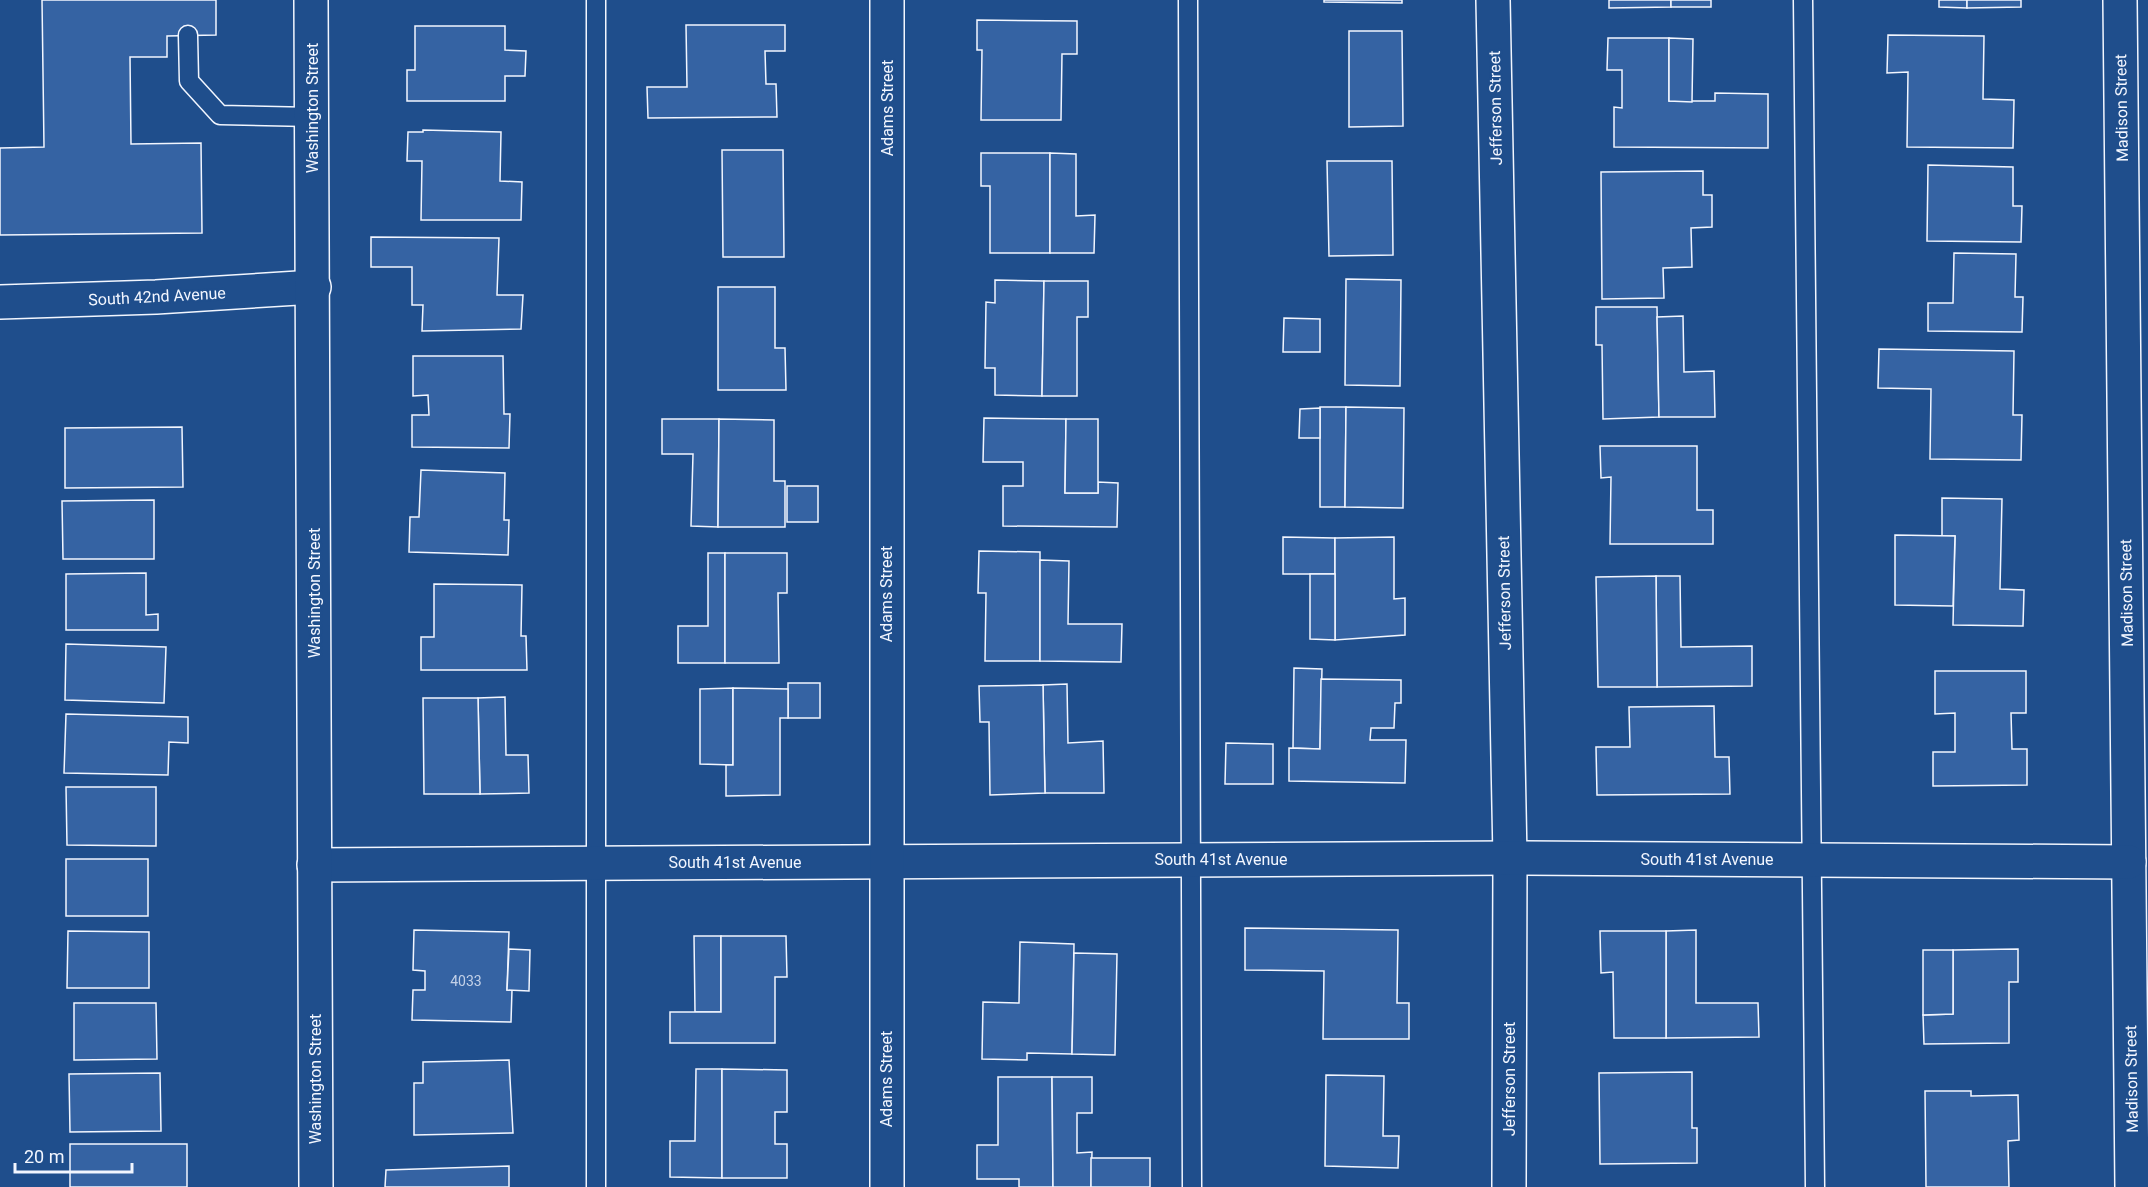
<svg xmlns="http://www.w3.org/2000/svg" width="2148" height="1187" font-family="Roboto,sans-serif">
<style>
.building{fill:#3563a3;stroke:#f2f6ff;stroke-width:1.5}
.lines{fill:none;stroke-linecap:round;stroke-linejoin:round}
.service-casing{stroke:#f2f6ff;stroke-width:21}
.minor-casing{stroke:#f2f6ff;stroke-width:36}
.tertiary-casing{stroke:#f2f6ff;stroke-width:36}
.service{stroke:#1f4e8c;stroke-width:18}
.minor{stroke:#1f4e8c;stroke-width:33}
.tertiary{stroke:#1f4e8c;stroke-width:33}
.labels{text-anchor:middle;stroke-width:4.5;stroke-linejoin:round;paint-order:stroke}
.number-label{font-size:14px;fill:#c3d1e8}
.street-label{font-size:16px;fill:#f2f6ff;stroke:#1f4e8c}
</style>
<rect width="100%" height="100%" fill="#1f4e8c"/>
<!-- building -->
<g class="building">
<path d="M 42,0 L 216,0 L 216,35 L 167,36 L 167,57 L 130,57 L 131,144 L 201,143 L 202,233 L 0,235 L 0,148 L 44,147 Z"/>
<path d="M 1324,0 L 1402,0 L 1402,3 L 1324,2 Z"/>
<path d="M 1609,0 L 1671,0 L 1671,7 L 1609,8 Z"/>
<rect x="1671" y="0" width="40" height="7"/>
<path d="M 1939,0 L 1967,0 L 1967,8 L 1939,7 Z"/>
<path d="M 1967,0 L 2021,0 L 2021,7 L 1967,8 Z"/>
<path d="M 977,20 L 1077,21 L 1077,54 L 1062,54 L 1061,120 L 981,120 L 982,50 L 977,50 Z"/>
<path d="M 686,25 L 785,25 L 785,51 L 765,51 L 766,84 L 776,84 L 777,117 L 648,118 L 647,87 L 687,87 Z"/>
<path d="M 415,26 L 505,26 L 505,50 L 526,51 L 525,76 L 505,76 L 505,101 L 407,101 L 407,70 L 415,70 Z"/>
<path d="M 1349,31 L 1402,31 L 1403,126 L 1349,127 Z"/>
<path d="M 1888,35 L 1984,36 L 1983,99 L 2014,100 L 2013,148 L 1907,147 L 1908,72 L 1887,73 Z"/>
<path d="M 1608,38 L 1669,38 L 1669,101 L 1715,101 L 1715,93 L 1768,94 L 1768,148 L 1614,147 L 1614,107 L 1622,108 L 1622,70 L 1607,70 Z"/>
<path d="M 1669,38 L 1693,39 L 1692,102 L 1669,101 Z"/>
<path d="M 423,130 L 501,132 L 500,181 L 522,182 L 521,220 L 421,220 L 422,161 L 407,161 L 408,132 L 423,132 Z"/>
<path d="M 722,150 L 783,150 L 784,257 L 723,257 Z"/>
<path d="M 981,153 L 1050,153 L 1050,253 L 990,253 L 990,186 L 981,186 Z"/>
<path d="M 1050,153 L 1076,154 L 1076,216 L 1095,215 L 1094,253 L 1050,253 Z"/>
<path d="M 1327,161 L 1392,161 L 1393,255 L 1329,256 Z"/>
<path d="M 1928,165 L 2013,167 L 2013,206 L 2022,206 L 2021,242 L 1927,241 Z"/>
<path d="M 1703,171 L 1703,195 L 1712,195 L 1712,227 L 1691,228 L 1692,267 L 1663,268 L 1664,298 L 1602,299 L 1601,172 Z"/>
<path d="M 371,237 L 499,238 L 497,295 L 523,295 L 521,329 L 422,331 L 423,305 L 412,305 L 412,267 L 371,267 Z"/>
<path d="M 1954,253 L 2016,254 L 2015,297 L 2023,297 L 2022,332 L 1928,331 L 1928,303 L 1953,303 Z"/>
<path d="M 1346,279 L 1401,280 L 1400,386 L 1345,385 Z"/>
<path d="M 995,280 L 1044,281 L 1042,396 L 995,395 L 995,368 L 985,368 L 986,302 L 995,303 Z"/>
<path d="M 1044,281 L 1088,281 L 1088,317 L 1077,317 L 1077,396 L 1042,396 Z"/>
<path d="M 718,287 L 775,287 L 775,348 L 785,348 L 786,390 L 718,390 Z"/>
<path d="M 1596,307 L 1657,307 L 1659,417 L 1603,419 L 1602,345 L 1596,345 Z"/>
<path d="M 1683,316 L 1684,372 L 1714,371 L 1715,417 L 1659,417 L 1657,317 Z"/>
<path d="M 1284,318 L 1320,319 L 1320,352 L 1283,352 Z"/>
<path d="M 1879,349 L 2014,351 L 2013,415 L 2022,415 L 2021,460 L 1930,459 L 1931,389 L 1878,388 Z"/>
<path d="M 413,356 L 503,356 L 504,414 L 510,414 L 509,448 L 412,447 L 412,415 L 429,415 L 428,395 L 413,396 Z"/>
<path d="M 1320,407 L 1346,407 L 1345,507 L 1320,507 Z"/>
<path d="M 1346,407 L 1404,408 L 1403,508 L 1345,507 Z"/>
<path d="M 1320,408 L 1320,438 L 1299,438 L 1300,409 Z"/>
<path d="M 984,418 L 1066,419 L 1065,493 L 1098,493 L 1098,482 L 1118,483 L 1117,527 L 1003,526 L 1003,486 L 1023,486 L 1023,462 L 983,462 Z"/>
<path d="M 662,419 L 719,419 L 718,527 L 691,526 L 693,454 L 662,454 Z"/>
<path d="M 719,419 L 774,420 L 774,481 L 785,481 L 785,527 L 718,527 Z"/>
<path d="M 1066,419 L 1098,419 L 1098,493 L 1065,493 Z"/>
<path d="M 182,427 L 183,487 L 65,488 L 65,428 Z"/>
<path d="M 1600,446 L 1697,446 L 1697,510 L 1713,510 L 1713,544 L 1610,544 L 1611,477 L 1601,478 Z"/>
<path d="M 421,470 L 505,473 L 504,520 L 509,520 L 508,555 L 409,552 L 410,517 L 419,517 Z"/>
<rect x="787" y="486" width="31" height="36"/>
<path d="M 1942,498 L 2002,499 L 2000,589 L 2024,590 L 2023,626 L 1953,625 L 1955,536 L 1942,536 Z"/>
<path d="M 154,500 L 154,559 L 63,559 L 62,501 Z"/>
<path d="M 1895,535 L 1955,536 L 1953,606 L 1895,605 Z"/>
<path d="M 1283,537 L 1335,538 L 1335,574 L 1283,574 Z"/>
<path d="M 1394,537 L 1394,599 L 1405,598 L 1405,635 L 1335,640 L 1335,538 Z"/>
<path d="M 979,551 L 1040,552 L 1040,661 L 985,661 L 986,593 L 978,593 Z"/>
<path d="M 708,553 L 725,553 L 725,663 L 678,663 L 678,626 L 708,626 Z"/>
<path d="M 725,553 L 787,553 L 787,593 L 778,593 L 779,663 L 725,663 Z"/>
<path d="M 1040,560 L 1069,561 L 1068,624 L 1122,624 L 1121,662 L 1040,661 Z"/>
<path d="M 146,573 L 146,615 L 158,614 L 158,630 L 66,630 L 66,574 Z"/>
<path d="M 1310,574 L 1335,574 L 1335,640 L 1310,639 Z"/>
<path d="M 1656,576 L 1680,576 L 1681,647 L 1752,646 L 1752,686 L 1657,687 Z"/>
<path d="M 1656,576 L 1657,687 L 1598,687 L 1596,577 Z"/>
<path d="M 434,584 L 522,585 L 521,636 L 526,636 L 527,670 L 421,670 L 421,637 L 434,637 Z"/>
<path d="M 66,644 L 166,647 L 164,703 L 65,700 Z"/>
<path d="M 1294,668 L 1322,669 L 1320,749 L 1293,748 Z"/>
<path d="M 1935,671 L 2026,671 L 2026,713 L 2011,713 L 2012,749 L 2027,749 L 2027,785 L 1933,786 L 1933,752 L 1955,752 L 1955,713 L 1935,714 Z"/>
<path d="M 1321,679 L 1401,680 L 1401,703 L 1395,703 L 1394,728 L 1371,728 L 1370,740 L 1406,740 L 1405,783 L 1289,781 L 1289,748 L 1320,749 Z"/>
<rect x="788" y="683" width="32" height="35"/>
<path d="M 1067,684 L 1068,743 L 1103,741 L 1104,793 L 1045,793 L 1043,685 Z"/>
<path d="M 1043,685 L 1045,793 L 990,795 L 989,722 L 980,722 L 979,686 Z"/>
<path d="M 733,688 L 733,765 L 700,764 L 700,689 Z"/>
<path d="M 733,688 L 788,689 L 788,718 L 780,718 L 780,795 L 726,796 L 726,765 L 733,765 Z"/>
<path d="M 505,697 L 506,755 L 528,755 L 529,793 L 480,794 L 478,698 Z"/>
<path d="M 423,698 L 478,698 L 480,794 L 424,794 Z"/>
<path d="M 1714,706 L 1715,757 L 1729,757 L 1730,794 L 1597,795 L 1596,747 L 1630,747 L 1629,707 Z"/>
<path d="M 66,714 L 188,717 L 188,743 L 169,742 L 168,775 L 64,773 Z"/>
<path d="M 1226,743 L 1273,744 L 1273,784 L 1225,784 Z"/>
<path d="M 66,787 L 156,787 L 156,846 L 67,845 Z"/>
<rect x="66" y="859" width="82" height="57"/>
<path d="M 1245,928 L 1398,930 L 1397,1003 L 1409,1003 L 1409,1039 L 1323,1039 L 1324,971 L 1245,970 Z"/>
<path d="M 414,930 L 509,932 L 507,990 L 512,990 L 511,1022 L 412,1020 L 413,990 L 425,990 L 425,971 L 413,970 Z"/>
<path d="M 1696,930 L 1696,1003 L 1758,1003 L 1759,1037 L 1666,1038 L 1666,931 Z"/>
<path d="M 68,931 L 149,932 L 149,988 L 67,988 Z"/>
<path d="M 1600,931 L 1666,931 L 1666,1038 L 1614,1038 L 1613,972 L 1601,973 Z"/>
<path d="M 694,936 L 721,936 L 721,1012 L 695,1012 Z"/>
<path d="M 721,936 L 786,936 L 787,977 L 775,977 L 775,1043 L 670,1043 L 670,1012 L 721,1012 Z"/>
<path d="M 1020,942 L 1074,944 L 1072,1054 L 1027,1053 L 1027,1060 L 982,1059 L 983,1002 L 1019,1003 Z"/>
<path d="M 509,949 L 530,950 L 529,991 L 507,990 Z"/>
<path d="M 2018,949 L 2018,982 L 2009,982 L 2009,1043 L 1924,1044 L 1923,1015 L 1953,1014 L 1953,950 Z"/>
<path d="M 1923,950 L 1953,950 L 1953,1014 L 1923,1015 Z"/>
<path d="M 1074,953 L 1117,954 L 1115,1055 L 1072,1054 Z"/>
<path d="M 74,1003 L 156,1003 L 157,1059 L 74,1060 Z"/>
<path d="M 509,1060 L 513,1133 L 414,1135 L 414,1083 L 423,1083 L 423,1062 Z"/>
<path d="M 696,1069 L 722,1069 L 722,1178 L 670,1177 L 670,1141 L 695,1141 Z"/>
<path d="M 722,1069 L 787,1070 L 787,1112 L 775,1112 L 775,1144 L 787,1144 L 787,1178 L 722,1178 Z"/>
<path d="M 1692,1072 L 1692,1128 L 1697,1128 L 1697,1163 L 1600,1164 L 1599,1073 Z"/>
<path d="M 160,1073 L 161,1131 L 70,1132 L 69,1074 Z"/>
<path d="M 1326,1075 L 1384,1076 L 1383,1136 L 1399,1136 L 1398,1168 L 1325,1166 Z"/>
<path d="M 998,1077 L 1052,1077 L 1053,1187 L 1019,1187 L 1019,1179 L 977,1179 L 977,1145 L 998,1145 Z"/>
<path d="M 1052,1077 L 1092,1077 L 1092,1113 L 1077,1113 L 1077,1153 L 1092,1152 L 1091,1187 L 1053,1187 Z"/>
<path d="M 1925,1091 L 1971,1091 L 1971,1096 L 2018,1095 L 2019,1140 L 2008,1141 L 2009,1187 L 1926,1187 Z"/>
<rect x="70" y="1144" width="117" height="43"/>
<rect x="1091" y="1158" width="59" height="29"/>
<path d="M 509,1166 L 509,1187 L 385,1187 L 386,1170 Z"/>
</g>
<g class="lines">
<!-- service casing -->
<g class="service-casing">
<g id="service">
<path d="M 596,0 L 596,1187"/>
<path d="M 1188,0 L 1192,1187"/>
<path d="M 1803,0 L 1815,1187"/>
<path d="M 188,35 L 189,81 L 220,115 L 312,117"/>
</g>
</g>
<!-- minor casing -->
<g class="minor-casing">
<g id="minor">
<path d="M 1493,0 L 1510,858 L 1509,1187"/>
<path d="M 2120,0 L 2132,1187"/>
<path d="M 0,302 L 156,297 L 314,287"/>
<path d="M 314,865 L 1510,858 L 2129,862"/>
<path d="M 887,1187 L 887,0"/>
</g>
</g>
<!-- tertiary casing -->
<g class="tertiary-casing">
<path id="tertiary" d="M 311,0 L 316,1187"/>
</g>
<!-- service -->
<use href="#service" class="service"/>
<!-- minor -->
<use href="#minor" class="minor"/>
<!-- tertiary -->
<use href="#tertiary" class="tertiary"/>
</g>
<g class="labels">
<!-- number labels -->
<g class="number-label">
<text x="466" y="986">4033</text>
</g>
<!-- street labels -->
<g class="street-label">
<text transform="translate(312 108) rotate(-90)" y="6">Washington Street</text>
<text transform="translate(887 108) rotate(-90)" y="6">Adams Street</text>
<text transform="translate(1495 108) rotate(-91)" y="6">Jefferson Street</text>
<text transform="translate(2121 108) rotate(-91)" y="6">Madison Street</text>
<text transform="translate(157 296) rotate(-3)" y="6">South 42nd Avenue</text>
<text transform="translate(314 593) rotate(-90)" y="6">Washington Street</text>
<text transform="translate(1504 593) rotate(-91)" y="6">Jefferson Street</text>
<text transform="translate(2126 593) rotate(-91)" y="6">Madison Street</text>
<text transform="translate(886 594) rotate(-90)" y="6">Adams Street</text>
<text x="1221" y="865">South 41st Avenue</text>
<text x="1707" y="865">South 41st Avenue</text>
<text x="735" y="868">South 41st Avenue</text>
<text transform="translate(315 1079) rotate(-90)" y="6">Washington Street</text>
<text transform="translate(886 1079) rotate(-90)" y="6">Adams Street</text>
<text transform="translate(1509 1079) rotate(-90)" y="6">Jefferson Street</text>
<text transform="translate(2131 1079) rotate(-91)" y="6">Madison Street</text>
</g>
</g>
<!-- scale -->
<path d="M15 1163v9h117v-9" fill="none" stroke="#f2f6ff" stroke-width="3"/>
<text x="24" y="1163" font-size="18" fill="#f2f6ff" stroke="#1f4e8c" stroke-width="4.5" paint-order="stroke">20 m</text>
</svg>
